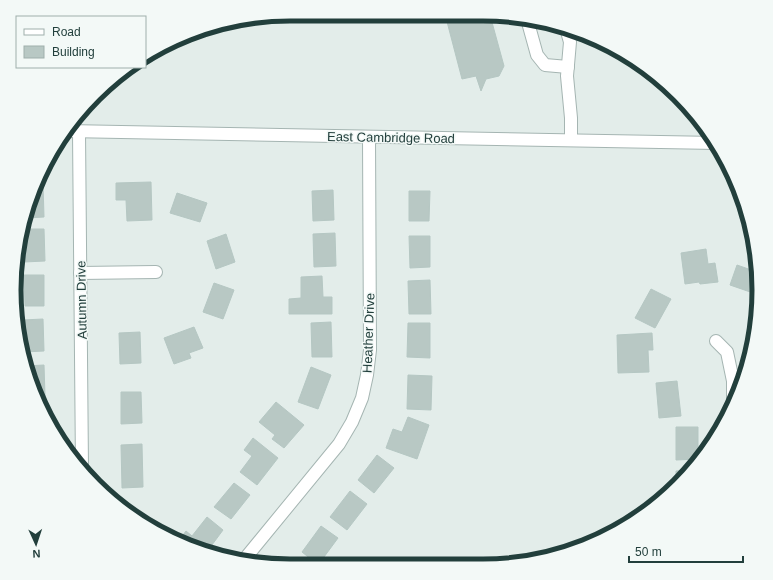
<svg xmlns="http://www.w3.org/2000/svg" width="773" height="580" font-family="Arial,sans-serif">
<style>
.building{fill:#b8c8c4;stroke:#b5c7c3}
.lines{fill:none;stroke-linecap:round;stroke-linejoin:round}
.minor-casing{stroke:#a5b5b2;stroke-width:14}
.minor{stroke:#fff;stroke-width:12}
.labels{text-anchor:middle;stroke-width:3;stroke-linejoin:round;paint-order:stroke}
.street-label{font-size:13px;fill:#223f3c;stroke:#f3f9f7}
.rim{fill:none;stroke:#223f3c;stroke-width:5}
</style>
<rect width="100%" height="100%" fill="#e3edea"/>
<!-- building -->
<g class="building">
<path d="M 445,14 L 490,15 L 504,66 L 499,76 L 486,79 L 481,91 L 476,76 L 462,79 Z"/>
<path d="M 151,182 L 152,220 L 127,221 L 126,200 L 116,200 L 116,183 Z"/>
<path d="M 43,184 L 44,217 L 26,218 L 37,185 Z"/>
<path d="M 333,190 L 334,220 L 313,221 L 312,191 Z"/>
<path d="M 409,191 L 430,191 L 429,221 L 409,221 Z"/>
<path d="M 177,193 L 207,203 L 200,222 L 170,213 Z"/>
<path d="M 23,229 L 44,229 L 45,261 L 24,262 Z"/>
<path d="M 335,233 L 336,266 L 314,267 L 313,234 Z"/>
<path d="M 226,234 L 235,262 L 216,269 L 207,241 Z"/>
<path d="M 409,236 L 430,236 L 430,267 L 410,268 Z"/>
<path d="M 706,249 L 708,264 L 715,263 L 718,282 L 700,284 L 699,282 L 685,284 L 681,253 Z"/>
<path d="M 737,265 L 757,272 L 759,295 L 730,285 Z"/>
<path d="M 24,275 L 44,275 L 44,306 L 25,306 Z"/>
<path d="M 322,276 L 323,297 L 332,297 L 332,314 L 289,314 L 289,299 L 301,298 L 301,277 Z"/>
<path d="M 430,280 L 431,314 L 409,314 L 408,281 Z"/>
<path d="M 214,283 L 234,290 L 223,319 L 203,312 Z"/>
<path d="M 651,289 L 671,299 L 655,328 L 635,318 Z"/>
<path d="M 43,319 L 44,351 L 24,352 L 23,320 Z"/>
<path d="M 331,322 L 332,357 L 312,357 L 311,323 Z"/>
<path d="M 408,323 L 430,323 L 430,358 L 407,357 Z"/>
<path d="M 194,327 L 203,348 L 189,353 L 191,358 L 174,364 L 164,338 Z"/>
<path d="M 140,332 L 141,363 L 120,364 L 119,333 Z"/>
<path d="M 652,333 L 653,350 L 648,350 L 649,372 L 618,373 L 617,335 Z"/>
<path d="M 44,365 L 45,396 L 37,396 L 29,379 L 26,366 Z"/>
<path d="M 311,367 L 331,375 L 318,409 L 298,402 Z"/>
<path d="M 408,375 L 432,376 L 431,410 L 407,409 Z"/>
<path d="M 677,381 L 681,416 L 659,418 L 656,383 Z"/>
<path d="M 121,392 L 141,392 L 142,423 L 121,424 Z"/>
<path d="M 276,402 L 304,425 L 284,448 L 272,439 L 275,435 L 259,422 Z"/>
<path d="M 408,417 L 429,425 L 417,459 L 386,448 L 393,429 L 402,432 Z"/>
<path d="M 676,427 L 698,427 L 698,459 L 676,460 Z"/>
<path d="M 253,438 L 278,458 L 257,485 L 240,472 L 252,456 L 244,450 Z"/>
<path d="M 142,444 L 143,487 L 122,488 L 121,445 Z"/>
<path d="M 377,455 L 394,468 L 374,493 L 358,480 Z"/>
<path d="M 690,470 L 678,485 L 676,487 L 676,471 Z"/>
<path d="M 234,483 L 250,495 L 231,519 L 214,507 Z"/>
<path d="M 350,491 L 367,504 L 347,530 L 330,517 Z"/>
<path d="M 207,517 L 223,530 L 206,553 L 188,545 L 180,539 L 186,531 L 192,536 Z"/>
<path d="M 321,526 L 338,538 L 324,557 L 329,560 L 327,564 L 317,564 L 302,552 Z"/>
</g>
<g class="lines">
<!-- minor casing -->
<g class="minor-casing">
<g id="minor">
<path d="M 527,19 L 537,55 L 545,65 L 568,67"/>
<path d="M 566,28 L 570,42 L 567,76 L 571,118 L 571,140"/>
<path d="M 67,131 L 716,143"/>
<path d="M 79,132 L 82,468"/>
<path d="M 80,273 L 156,272"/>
<path d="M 716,341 L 727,352 L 733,381 L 733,405"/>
<path d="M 243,561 L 339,444 L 352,422 L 362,398 L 367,375 L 370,350 L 369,137"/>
</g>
</g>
<!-- minor -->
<use href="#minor" class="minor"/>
</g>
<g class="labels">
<!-- street labels -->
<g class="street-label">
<text transform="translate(391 137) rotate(1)" y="5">East Cambridge Road</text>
<text transform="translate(81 300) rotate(-91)" y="5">Autumn Drive</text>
<text transform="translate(368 333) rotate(-88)" y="5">Heather Drive</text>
</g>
</g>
<!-- crop -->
<path d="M0 0H773V580H0ZM290 21H483A269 269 0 0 1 752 290V290A269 269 0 0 1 483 559H290A269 269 0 0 1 21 290V290A269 269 0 0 1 290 21Z" fill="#f3f9f7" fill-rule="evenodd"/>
<path class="rim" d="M290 21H483A269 269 0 0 1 752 290V290A269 269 0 0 1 483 559H290A269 269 0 0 1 21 290V290A269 269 0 0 1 290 21Z"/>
<!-- legend -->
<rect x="16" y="16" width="130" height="52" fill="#f3f9f7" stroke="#9fafac"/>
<rect x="24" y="29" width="20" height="6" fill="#ffffff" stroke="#9fafac"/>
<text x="52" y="36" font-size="12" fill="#223f3c">Road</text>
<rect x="24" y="46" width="20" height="12" fill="#b8c8c4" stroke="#9fafac"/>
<text x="52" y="56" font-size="12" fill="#223f3c">Building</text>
<!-- north arrow -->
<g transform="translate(36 544) rotate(177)" stroke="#f3f9f7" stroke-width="3" paint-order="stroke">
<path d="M0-3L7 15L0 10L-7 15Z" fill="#223f3c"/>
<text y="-6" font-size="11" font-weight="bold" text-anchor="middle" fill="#223f3c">N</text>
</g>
<!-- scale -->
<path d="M629 556v6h114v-6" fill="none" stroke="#223f3c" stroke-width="2"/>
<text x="635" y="556" font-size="12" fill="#223f3c" stroke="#f3f9f7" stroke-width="3" paint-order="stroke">50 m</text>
</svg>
